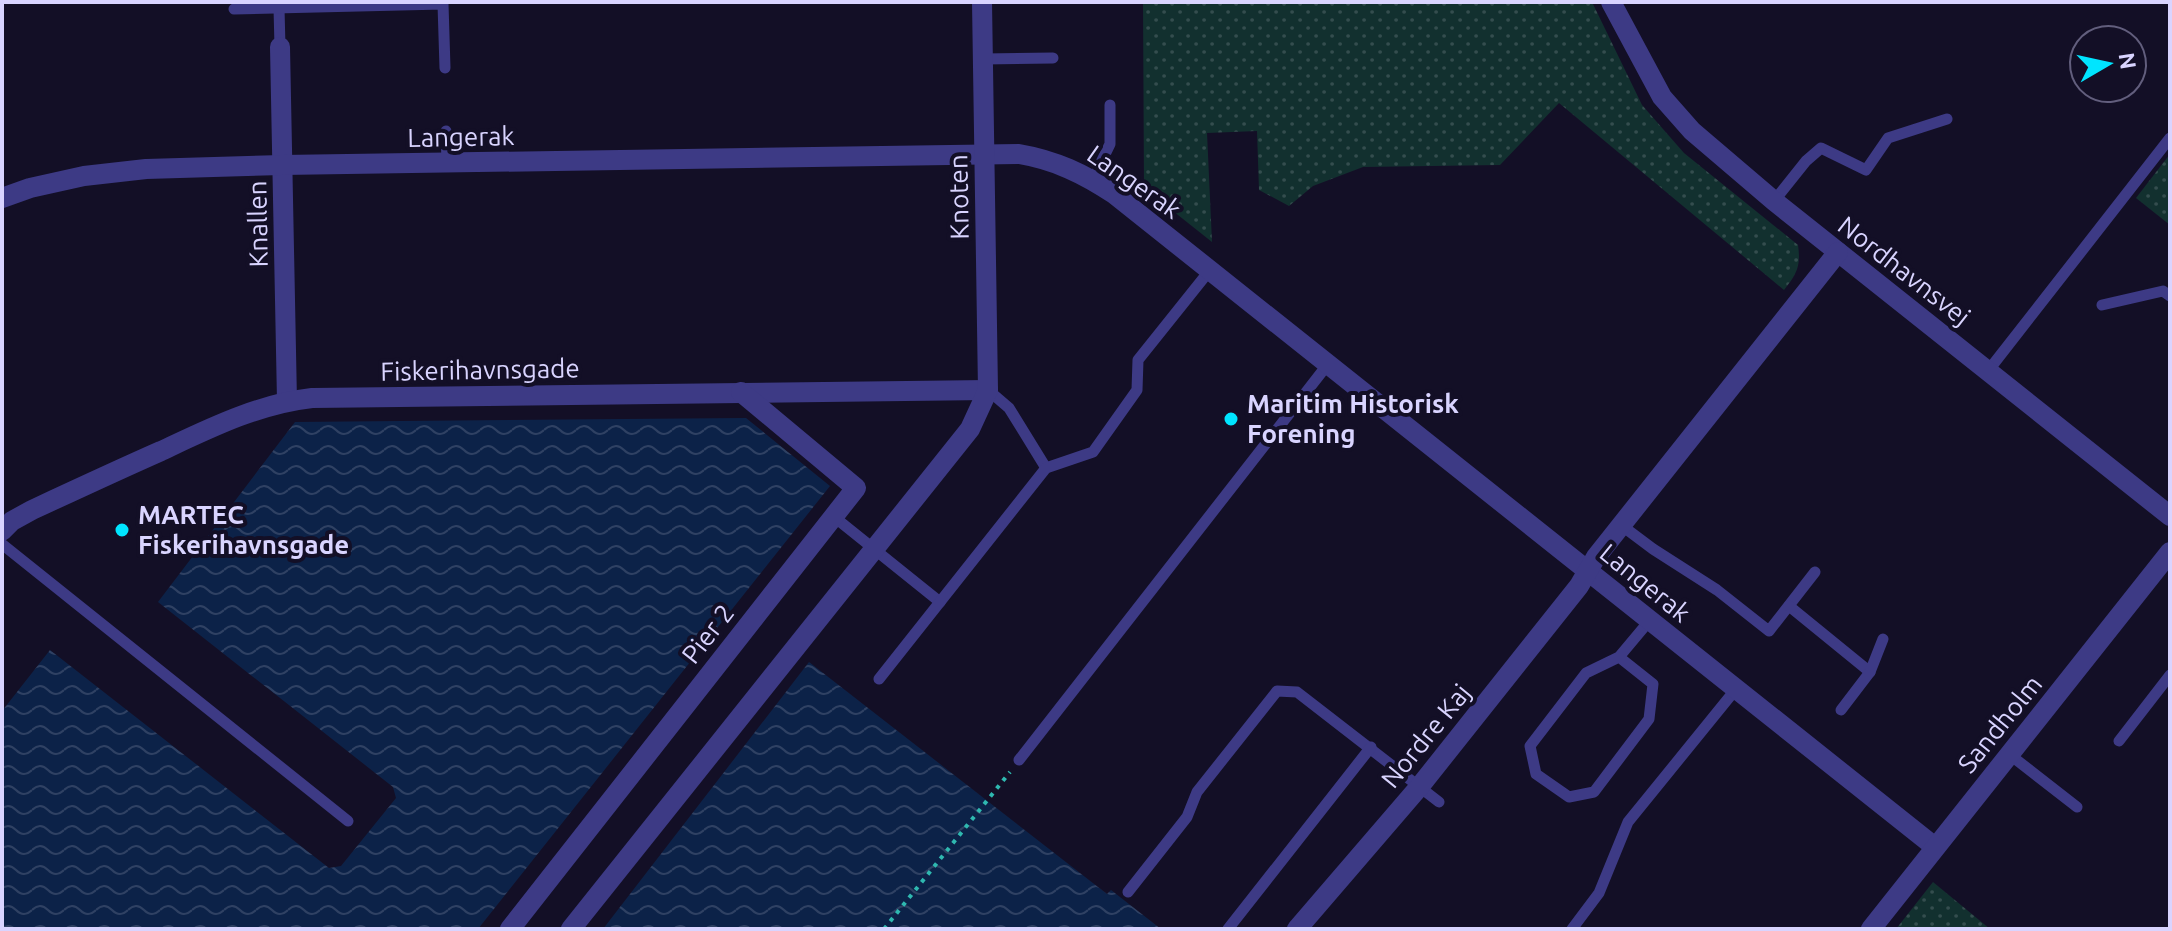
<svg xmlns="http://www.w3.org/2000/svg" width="2172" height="931" font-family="Ubuntu,sans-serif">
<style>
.grass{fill:url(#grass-dots)}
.water{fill:url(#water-waves)}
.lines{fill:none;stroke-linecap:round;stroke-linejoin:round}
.path{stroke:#2fb8b0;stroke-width:4;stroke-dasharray:4 6;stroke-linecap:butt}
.service{stroke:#3d3a85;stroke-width:11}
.minor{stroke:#3d3a85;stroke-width:20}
.poi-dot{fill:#00e5ff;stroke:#130f26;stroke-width:3}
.labels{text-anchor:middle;stroke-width:8;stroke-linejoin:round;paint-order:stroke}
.street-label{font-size:26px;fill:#d9d4ff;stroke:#130f26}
.poi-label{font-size:26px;font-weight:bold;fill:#d9d4ff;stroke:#130f26;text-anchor:start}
</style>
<defs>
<pattern id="grass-dots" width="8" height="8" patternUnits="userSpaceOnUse" patternTransform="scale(2)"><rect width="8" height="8" fill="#12302f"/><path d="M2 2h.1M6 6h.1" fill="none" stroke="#344d4e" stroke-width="1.8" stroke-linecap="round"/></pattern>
<pattern id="water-waves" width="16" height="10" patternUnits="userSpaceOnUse" patternTransform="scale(2)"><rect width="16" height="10" fill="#0c2248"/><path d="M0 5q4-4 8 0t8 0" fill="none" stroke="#2f4163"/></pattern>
</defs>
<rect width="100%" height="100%" fill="#130f26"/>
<!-- grass -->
<g class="grass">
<path d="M 1143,2 L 1592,2 L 1642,105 L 1684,153 L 1798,245 C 1801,266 1797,274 1784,290 L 1559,103 L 1500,165 L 1363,167 L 1313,186 L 1289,206 L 1259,190 L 1257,131 L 1207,133 L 1212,242 L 1144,188 Z"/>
<path d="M 2170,154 L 2170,225 L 2136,198 Z"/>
<path d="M 1933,882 L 1990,929 L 1896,929 Z"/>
</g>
<!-- water -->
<g class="water">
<path d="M 746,418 L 830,486 L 478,929 L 2,929 L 2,711 L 50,650 L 329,868 L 341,866 L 396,798 L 393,787 L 158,602 L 295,422 Z"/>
<path d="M 809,662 L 1107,894 L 1111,890 L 1161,929 L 603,929 Z"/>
</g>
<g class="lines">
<!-- path -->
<path class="path" d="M 884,929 L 1010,772"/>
<!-- service -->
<g class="service">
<path d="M 279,8 L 280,47"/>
<path d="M 234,9 L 443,4 L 445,68"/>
<path d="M 983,59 L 1053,58"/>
<path d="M 446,131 L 447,163"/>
<path d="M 1093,179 L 1110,144 L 1110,105"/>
<path d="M 1774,201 L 1806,161 L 1821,148 L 1866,170 L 1888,138 L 1947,119"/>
<path d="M 2102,305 L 2163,291 L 2170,296"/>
<path d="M 1988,371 L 2170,138"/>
<path d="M 988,390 L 1009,408 L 1046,468"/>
<path d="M 833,516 L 940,602"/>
<path d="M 1621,525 L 1653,549 L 1717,590 L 1769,631 L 1815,572"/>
<path d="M 2,544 L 348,821"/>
<path d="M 1789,606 L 1870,672"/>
<path d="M 1619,657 L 1653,684 L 1649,719 L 1594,792 L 1569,797 L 1536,774 L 1530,746 L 1586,673 L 1619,657 L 1650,620"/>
<path d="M 879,679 L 1046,468 L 1093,452 L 1137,390 L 1138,360 L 1210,270"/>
<path d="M 1841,710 L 1870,672 L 1883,639"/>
<path d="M 2119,741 L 2170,675"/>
<path d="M 2009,754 L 2077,807"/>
<path d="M 1019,760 L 1328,364"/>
<path d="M 1128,892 L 1187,817 L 1197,792 L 1277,691 L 1297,692 L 1439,802"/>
<path d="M 1228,929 L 1371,747"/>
<path d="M 1572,929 L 1599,893 L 1628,822 L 1736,689"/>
</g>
<!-- minor -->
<g class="minor">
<path d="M 1611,2 L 1662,97 L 1692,131 L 1774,201 L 2170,516"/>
<path d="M 280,47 L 287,401"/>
<path d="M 2,198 L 30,188 L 84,176 L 146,169 L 282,165 L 1019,154 C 1055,160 1084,174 1114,194 L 1935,847"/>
<path d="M 2,531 L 12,521 L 32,510 C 75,490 118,470 161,451 C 210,428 258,404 312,398 L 988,390"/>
<path d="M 510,929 L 856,488 L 741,392"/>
<path d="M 571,929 L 970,429 L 988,390 L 982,2"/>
<path d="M 1297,929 L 1420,786 L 1579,586 L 1596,557 L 1838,252"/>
<path d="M 1871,929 L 2170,552"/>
</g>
</g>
<!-- markers -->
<g class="poi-dot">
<circle cx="1231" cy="419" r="8"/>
<circle cx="122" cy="530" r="8"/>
</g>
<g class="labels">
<!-- street labels -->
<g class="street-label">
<text transform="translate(461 137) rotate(-1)" y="9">Langerak</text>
<text transform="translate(1134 182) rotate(35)" y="9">Langerak</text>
<text transform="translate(959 197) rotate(-91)" y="9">Knoten</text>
<text transform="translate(258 224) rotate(-91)" y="9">Knallen</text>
<text transform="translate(1904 271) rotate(38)" y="9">Nordhavnsvej</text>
<text transform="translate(480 370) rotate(-1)" y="9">Fiskerihavnsgade</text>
<text transform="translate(1645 583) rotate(39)" y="9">Langerak</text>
<text transform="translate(708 634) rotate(-52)" y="9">Pier 2</text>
<text transform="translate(2000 724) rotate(-51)" y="9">Sandholm</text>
<text transform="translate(1426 736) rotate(-51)" y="9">Nordre Kaj</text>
</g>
<!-- poi labels -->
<g class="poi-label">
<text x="1247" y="413">Maritim Historisk<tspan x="1247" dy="30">Forening</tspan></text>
<text x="138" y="524">MARTEC<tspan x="138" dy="30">Fiskerihavnsgade</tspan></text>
</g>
</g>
<!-- border -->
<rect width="2172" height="931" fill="none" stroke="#d9d4ff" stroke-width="8"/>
<!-- north arrow -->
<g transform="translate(2108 64) rotate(81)"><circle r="38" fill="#130f26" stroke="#625e7d" stroke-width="2"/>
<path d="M0-6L14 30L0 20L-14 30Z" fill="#00e5ff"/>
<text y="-12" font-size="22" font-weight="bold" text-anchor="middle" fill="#d9d4ff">N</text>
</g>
</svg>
